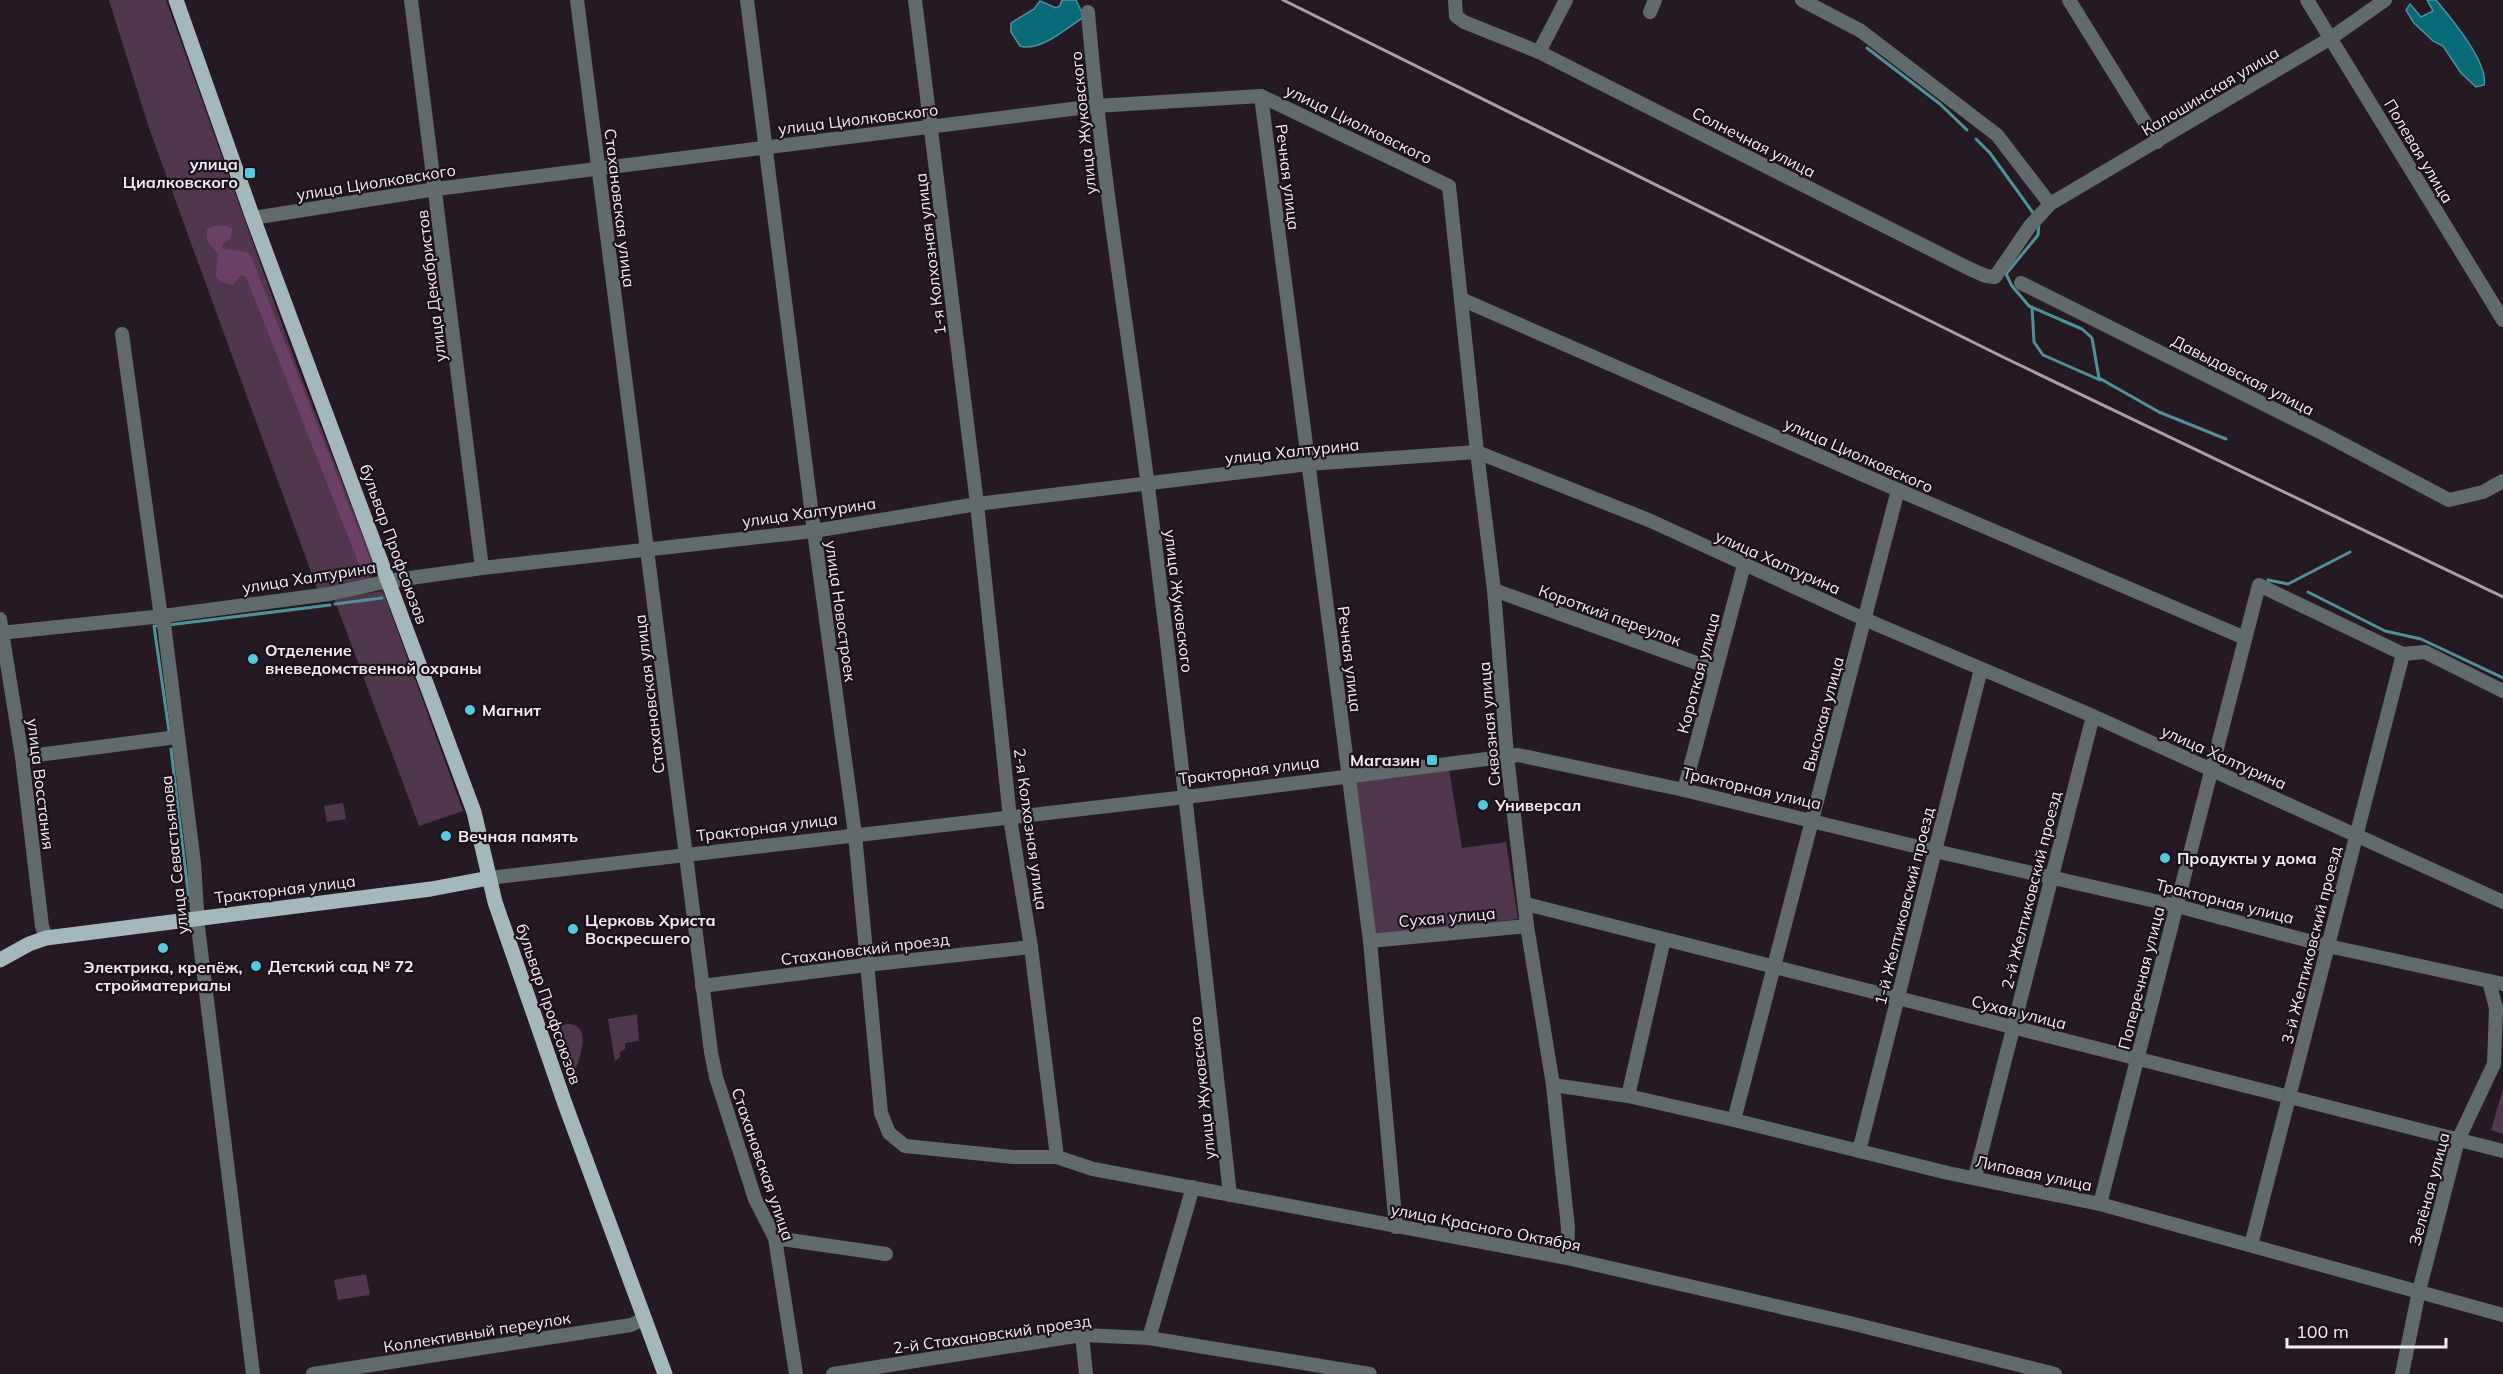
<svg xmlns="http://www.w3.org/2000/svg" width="2503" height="1374" font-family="Mulish,sans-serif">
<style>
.green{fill:#50374d}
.forest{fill:#6b4066}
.water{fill:#086a77;stroke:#4f919c;stroke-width:1.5}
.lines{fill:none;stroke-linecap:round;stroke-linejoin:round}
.stream{stroke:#4f919c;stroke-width:3}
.minor{stroke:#616a6c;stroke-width:14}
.major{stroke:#a4b7bb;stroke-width:15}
.rail{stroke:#a89fa7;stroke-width:3}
.poi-dot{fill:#54cadd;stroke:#1c111a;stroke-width:2}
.labels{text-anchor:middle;stroke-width:4.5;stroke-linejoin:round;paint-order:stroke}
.street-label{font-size:16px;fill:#f4ecf3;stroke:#1c111a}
.poi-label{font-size:16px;font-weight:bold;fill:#f4ecf3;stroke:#1c111a;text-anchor:start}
</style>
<rect width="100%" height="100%" fill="#251a24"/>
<!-- green -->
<g class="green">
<path d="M 109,0 L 166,0 L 297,366 L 374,564 L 373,573 L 367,581 L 318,591 L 149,128 Z"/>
<path d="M 383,591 L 463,811 L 419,826 L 334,598 Z"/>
<path d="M 1449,769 L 1462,848 L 1506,842 L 1518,919 L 1373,936 L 1353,781 Z"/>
<path d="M 343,803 L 346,819 L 327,822 L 324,806 Z"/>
<path d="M 637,1014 L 639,1041 L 625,1043 L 625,1049 L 620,1052 L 620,1057 L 615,1061 L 608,1019 Z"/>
<path d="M 567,1024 C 595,1024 578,1062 573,1077 L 555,1027 Z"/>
<path d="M 2503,1089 L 2503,1134 L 2491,1130 Z"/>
<path d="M 366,1274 L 370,1295 L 338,1300 L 334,1280 Z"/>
</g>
<!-- forest -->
<path class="forest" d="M 215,226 L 228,226 L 233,229 L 230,239 L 222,244 L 223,249 L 247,252 L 251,256 L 371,562 L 367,567 L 360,567 L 246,277 L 241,275 L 233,285 L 220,282 L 216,276 L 218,254 L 207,241 L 207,229 Z"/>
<!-- water -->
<g class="water">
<path d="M 1062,0 L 1076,0 L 1084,17 C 1066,28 1041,52 1020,46 L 1011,32 L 1011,23 L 1034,9 L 1040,1 L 1056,8 L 1060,6 Z"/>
<path d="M 2427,0 L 2436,0 C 2450,17 2489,63 2484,85 L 2476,87 L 2461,73 L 2443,46 L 2433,41 L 2414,23 L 2406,10 L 2410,4 L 2421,17 L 2433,11 Z"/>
</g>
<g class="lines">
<!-- stream -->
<g class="stream">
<path d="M 1867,48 L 1940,104 L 1967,130"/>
<path d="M 1976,139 L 1990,153 L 2034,214"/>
<path d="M 2039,223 L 2038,235 L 2006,274 L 2012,286 L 2029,306 L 2082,329 L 2092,338 L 2099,378 L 2159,412 L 2226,439"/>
<path d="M 2032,307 L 2034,342 L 2043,355 L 2100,380"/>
<path d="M 2268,580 L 2288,584 L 2350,552"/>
<path d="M 2308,592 L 2385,631 L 2421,639 L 2503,678"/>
<path d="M 335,604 L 382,598"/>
<path d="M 168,625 L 330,605"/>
<path d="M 158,626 L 154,626 L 169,731"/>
<path d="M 171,749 L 189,900"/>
</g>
<!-- minor -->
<g class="minor">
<path d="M 411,0 L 482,568"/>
<path d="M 577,0 L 711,1052 L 716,1077 L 755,1199 L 775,1238 L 796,1374"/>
<path d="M 747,0 L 814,531 L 855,834 L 881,1113 L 889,1133 L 905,1146 L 1013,1157 L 1057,1157 L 1093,1169 L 1567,1258 L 1850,1323 L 2055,1374"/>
<path d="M 915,0 L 977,504 L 1010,818 L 1031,947 L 1057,1157"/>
<path d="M 1455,0 L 1456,16 L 1464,22 L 1539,52 L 1970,269 L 1986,276 L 1995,277 L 2030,226 L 2050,204 L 2331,38 L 2385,0"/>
<path d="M 1802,0 L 1861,31 L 1997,135 L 2050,204"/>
<path d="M 2069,0 L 2157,142"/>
<path d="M 2307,0 L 2503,320"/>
<path d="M 1088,12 C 1101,171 1128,329 1148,487 C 1178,723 1204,959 1230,1195"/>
<path d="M 1650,12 L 1655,0"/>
<path d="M 1539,52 L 1566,0"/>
<path d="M 1261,96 L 1370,941 L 1396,1227"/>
<path d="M 253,218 L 436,189 L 1095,106 L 1261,96 L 1449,186 L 1477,452 L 1494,590 L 1507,756 L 1527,926 L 1553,1085 L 1568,1228 L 1567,1258"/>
<path d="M 2021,283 L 2322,433 L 2449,500 L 2483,492 L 2503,481"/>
<path d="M 1461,299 L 1898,490 L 2245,638"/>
<path d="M 122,334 L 160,610 L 163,616 L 194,863 L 198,927 L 253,1374"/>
<path d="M 1494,590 L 1716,670"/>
<path d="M 0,619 L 22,757 L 42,926 L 46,938"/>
<path d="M 0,633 L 163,616 L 329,594 L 389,581 L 482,568 L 814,531 L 977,504 L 1308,464 L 1477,452 L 1651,521 L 1864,619 L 2093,716 L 2503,902"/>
<path d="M 22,757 L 177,737"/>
<path d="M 1684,790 L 1744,565"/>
<path d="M 489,878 L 1186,797 L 1518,755 L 1684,790 L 1935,851 L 2177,906 L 2328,946 L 2503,984"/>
<path d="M 1526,904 L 2503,1151"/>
<path d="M 1370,941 L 1527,926"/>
<path d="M 702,986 L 866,965 L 1031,947"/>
<path d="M 1553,1085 L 1628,1096 L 1734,1120 L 1948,1173 L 2100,1204 L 2503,1315"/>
<path d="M 1628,1096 L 1664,939"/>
<path d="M 1734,1120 L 1898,490"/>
<path d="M 1859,1151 L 1981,669"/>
<path d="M 1975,1177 L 2093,716"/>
<path d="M 2100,1204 L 2259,585 L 2403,654 L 2425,652 L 2503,691"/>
<path d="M 775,1238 L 886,1254"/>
<path d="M 2251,1245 L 2403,654"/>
<path d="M 1082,1335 L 1086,1374"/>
<path d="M 1149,1338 L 1193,1187"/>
<path d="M 313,1374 L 631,1325 L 644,1319"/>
<path d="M 833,1374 L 1082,1335 L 1149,1338 L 1370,1374"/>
<path d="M 2402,1374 L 2419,1291 L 2458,1140 L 2494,1064 L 2496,1008 L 2489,981"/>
</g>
<!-- major -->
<g class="major">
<path d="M 176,0 L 253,218 L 474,812 L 495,902 L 565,1104 L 665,1374"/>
<path d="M 0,960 L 29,944 L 46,938 L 431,889 L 489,878"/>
</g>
<!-- rail -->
<path class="rail" d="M 1283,0 L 2007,359 L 2503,597"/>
</g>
<!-- markers -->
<g class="poi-dot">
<rect x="244" y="167" width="12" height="12" rx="3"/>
<circle cx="253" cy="659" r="6"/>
<circle cx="470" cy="710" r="6"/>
<rect x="1426" y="754" width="12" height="12" rx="3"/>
<circle cx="1483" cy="805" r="6"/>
<circle cx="446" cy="836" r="6"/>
<circle cx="2165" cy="858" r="6"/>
<circle cx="573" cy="929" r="6"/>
<circle cx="163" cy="948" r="6"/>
<circle cx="256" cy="966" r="6"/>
</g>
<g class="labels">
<!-- street labels -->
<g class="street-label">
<text transform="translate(2210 91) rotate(-31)" y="6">Калошинская улица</text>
<text transform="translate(858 119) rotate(-7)" y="6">улица Циолковского</text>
<text transform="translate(1083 123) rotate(-96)" y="6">улица Жуковского</text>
<text transform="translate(1359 124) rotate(26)" y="6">улица Циолковского</text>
<text transform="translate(1754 142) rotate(27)" y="6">Солнечная улица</text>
<text transform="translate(2419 151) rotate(59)" y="6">Полевая улица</text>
<text transform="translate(1288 177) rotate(83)" y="6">Речная улица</text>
<text transform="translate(376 182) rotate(-9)" y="6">улица Циолковского</text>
<text transform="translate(620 208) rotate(83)" y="6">Стахановская улица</text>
<text transform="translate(930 254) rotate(-97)" y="6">1-я Колхозная улица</text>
<text transform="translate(431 286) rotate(-97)" y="6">улица Декабристов</text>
<text transform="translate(2243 375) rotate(27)" y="6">Давыдовская улица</text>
<text transform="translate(1292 451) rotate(-6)" y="6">улица Халтурина</text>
<text transform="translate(1859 455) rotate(24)" y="6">улица Циолковского</text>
<text transform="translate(809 512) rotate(-8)" y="6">улица Халтурина</text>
<text transform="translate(394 544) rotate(70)" y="6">бульвар Профсоюзов</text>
<text transform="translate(1778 562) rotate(24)" y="6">улица Халтурина</text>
<text transform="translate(309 577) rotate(-9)" y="6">улица Халтурина</text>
<text transform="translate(1179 601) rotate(83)" y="6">улица Жуковского</text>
<text transform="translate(841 611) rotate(82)" y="6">улица Новостроек</text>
<text transform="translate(1610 615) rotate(20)" y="6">Короткий переулок</text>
<text transform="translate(1350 659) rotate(83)" y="6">Речная улица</text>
<text transform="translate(1698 673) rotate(-75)" y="6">Короткая улица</text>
<text transform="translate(649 694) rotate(-97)" y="6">Стахановская улица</text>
<text transform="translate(1823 714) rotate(-75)" y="6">Высокая улица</text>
<text transform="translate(1489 724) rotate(-95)" y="6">Сквозная улица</text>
<text transform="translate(2224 757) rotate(24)" y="6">улица Халтурина</text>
<text transform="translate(1249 770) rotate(-7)" y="6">Тракторная улица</text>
<text transform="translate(41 784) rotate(83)" y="6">улица Восстания</text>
<text transform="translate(1752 788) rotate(13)" y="6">Тракторная улица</text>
<text transform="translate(767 827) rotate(-7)" y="6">Тракторная улица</text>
<text transform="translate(1031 829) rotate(82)" y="6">2-я Колхозная улица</text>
<text transform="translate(174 855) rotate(-96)" y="6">улица Севастьянова</text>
<text transform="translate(285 889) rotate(-7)" y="6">Тракторная улица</text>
<text transform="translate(2031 890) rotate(-76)" y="6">2-й Желтиковский проезд</text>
<text transform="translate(2225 901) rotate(14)" y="6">Тракторная улица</text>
<text transform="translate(1904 906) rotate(-76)" y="6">1-й Желтиковский проезд</text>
<text transform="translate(1447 917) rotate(-5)" y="6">Сухая улица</text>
<text transform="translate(2311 945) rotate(-76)" y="6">3-й Желтиковский проезд</text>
<text transform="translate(865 949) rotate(-7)" y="6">Стахановский проезд</text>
<text transform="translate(2141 978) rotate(-76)" y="6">Поперечная улица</text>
<text transform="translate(549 1004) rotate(71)" y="6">бульвар Профсоюзов</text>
<text transform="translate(2019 1012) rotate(14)" y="6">Сухая улица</text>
<text transform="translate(1202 1088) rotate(-96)" y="6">улица Жуковского</text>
<text transform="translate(763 1164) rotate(71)" y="6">Стахановская улица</text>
<text transform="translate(2034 1173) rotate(12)" y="6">Липовая улица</text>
<text transform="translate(2429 1189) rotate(-75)" y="6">Зелёная улица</text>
<text transform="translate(1486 1227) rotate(11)" y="6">улица Красного Октября</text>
<text transform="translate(477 1332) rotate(-9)" y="6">Коллективный переулок</text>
<text transform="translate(992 1334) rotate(-8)" y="6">2-й Стахановский проезд</text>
</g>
<!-- poi labels -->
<g class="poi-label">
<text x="238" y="170" text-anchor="end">улица<tspan x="238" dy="18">Циалковского</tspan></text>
<text x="265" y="656">Отделение<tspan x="265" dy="18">вневедомственной охраны</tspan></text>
<text x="482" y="716">Магнит</text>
<text x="1420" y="766" text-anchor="end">Магазин</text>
<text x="1495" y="811">Универсал</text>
<text x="458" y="842">Вечная память</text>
<text x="2177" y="864">Продукты у дома</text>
<text x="585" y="926">Церковь Христа<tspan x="585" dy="18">Воскресшего</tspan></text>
<text x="268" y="972">Детский сад № 72</text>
<text x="163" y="973" text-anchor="middle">Электрика, крепёж,<tspan x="163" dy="18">стройматериалы</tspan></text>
</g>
</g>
<!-- scale -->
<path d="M2287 1338v9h159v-9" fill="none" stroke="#f4ecf3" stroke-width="3"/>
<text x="2296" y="1338" font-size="18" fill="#f4ecf3" stroke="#1c111a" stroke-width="4.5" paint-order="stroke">100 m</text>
</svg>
